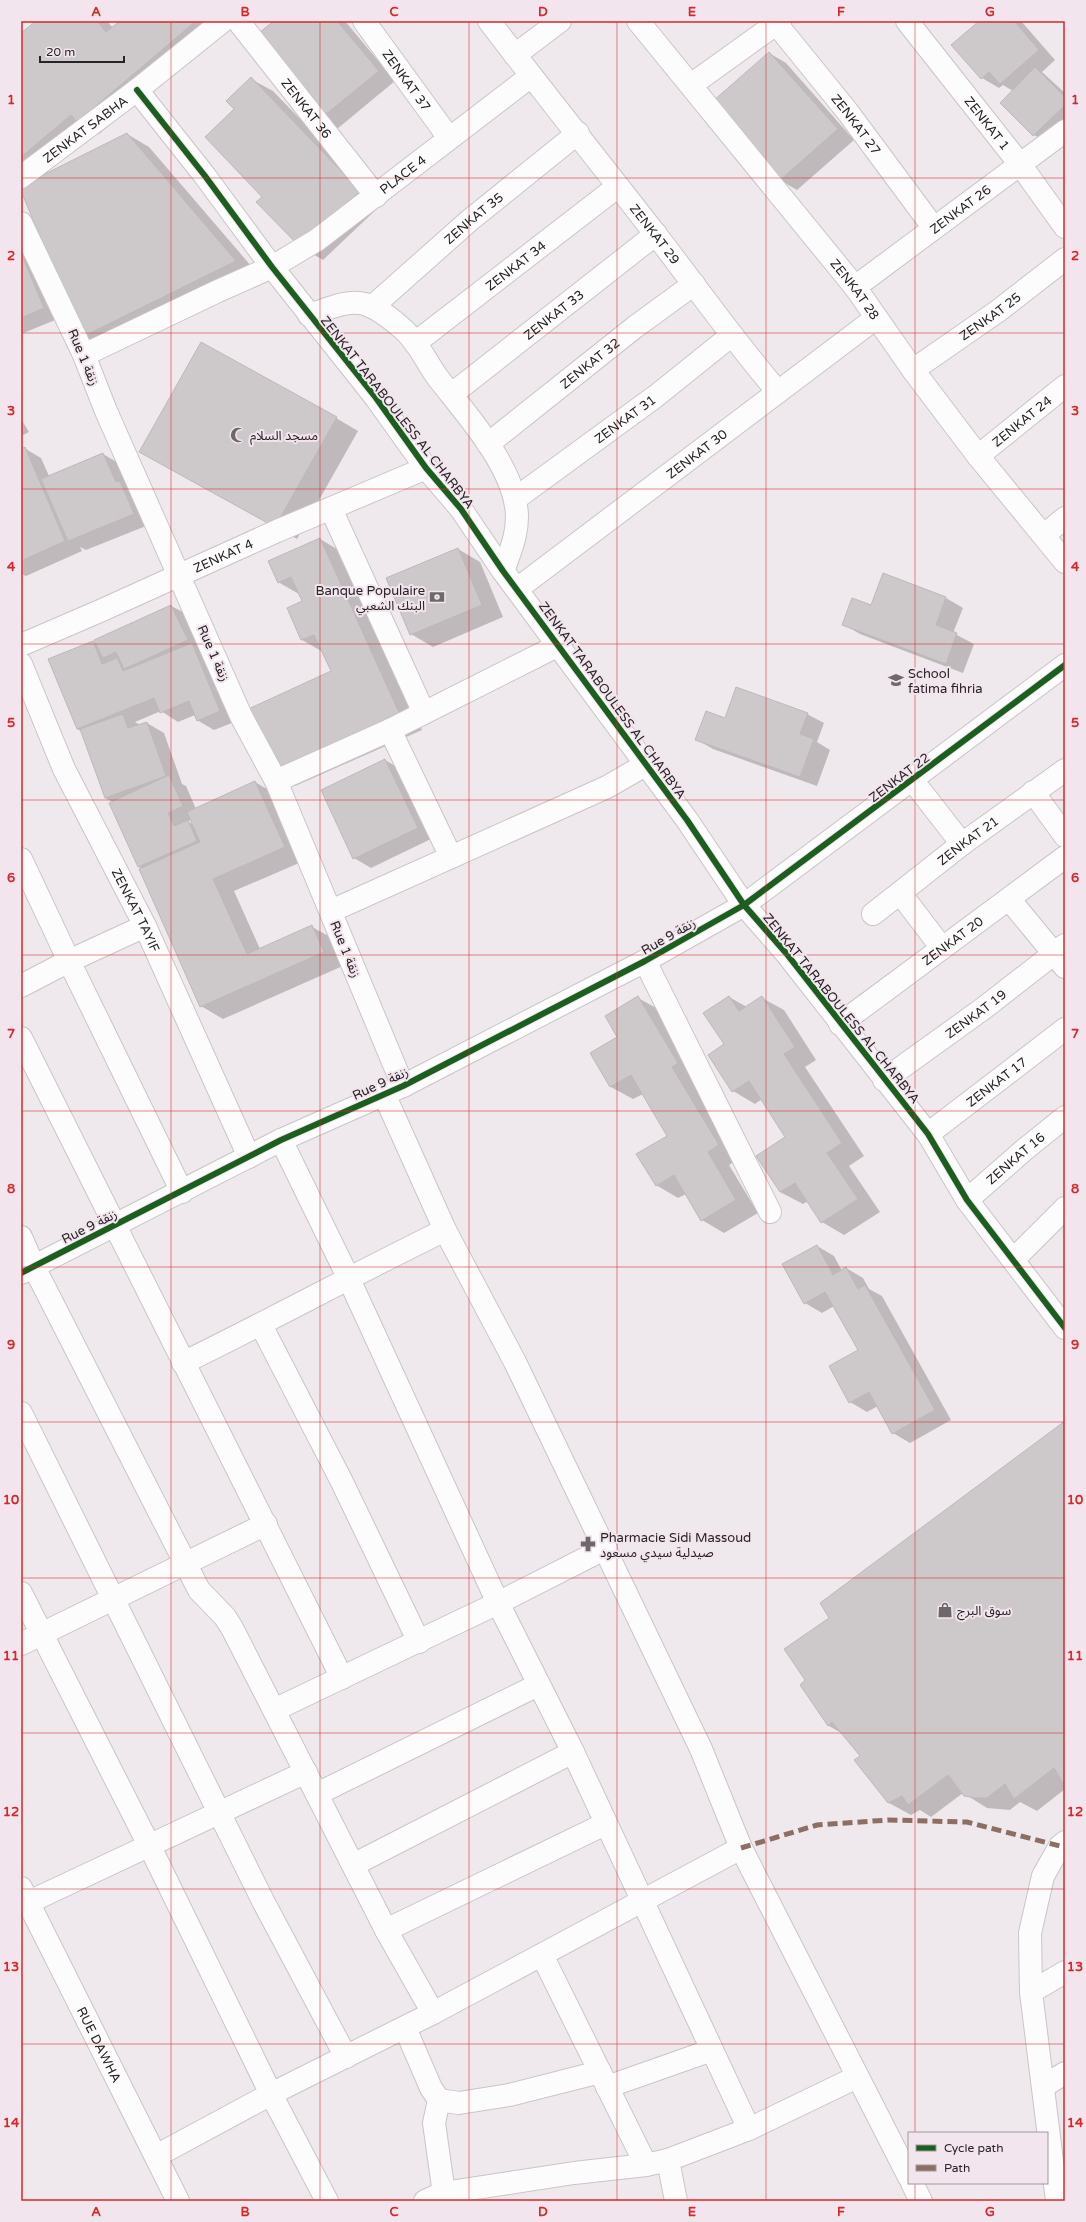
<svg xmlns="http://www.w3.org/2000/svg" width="1086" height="2222" font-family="'Varela Round','Noto Sans Arabic',sans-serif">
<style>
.shadow{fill:#0003;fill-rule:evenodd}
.building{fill:#cdc8ca;stroke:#beb8bb}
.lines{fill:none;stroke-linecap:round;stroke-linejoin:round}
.minor-casing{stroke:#cac5c8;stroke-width:24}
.tertiary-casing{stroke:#cac5c8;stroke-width:24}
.minor{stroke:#fdfcfc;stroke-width:22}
.tertiary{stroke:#fdfcfc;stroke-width:22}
.quiet{stroke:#8d6e63;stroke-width:5;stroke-dasharray:10 5;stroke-linecap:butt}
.cycleway-casing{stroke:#f2e5ed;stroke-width:8}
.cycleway{stroke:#1b5e20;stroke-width:6}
.grid{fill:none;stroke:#d62828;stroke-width:1;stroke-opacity:0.55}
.labels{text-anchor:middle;stroke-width:4;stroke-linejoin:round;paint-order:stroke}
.street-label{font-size:13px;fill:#282326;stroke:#f2e5ed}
.poi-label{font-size:13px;fill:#282326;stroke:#f2e5ed;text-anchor:start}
.neatline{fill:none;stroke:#d62828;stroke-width:1.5}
.grid-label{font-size:13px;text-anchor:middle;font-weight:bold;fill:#d62828}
</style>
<rect width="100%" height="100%" fill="#efe8ec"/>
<!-- shadow -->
<g class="shadow">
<path d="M 37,21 L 107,21 L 113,28 L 122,21 L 233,21 L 99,134 L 91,129 L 27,183 L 127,134 L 149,147 L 258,274 L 105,349 L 83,336 L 21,188 L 21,35 Z"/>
<path d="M 275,21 L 345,21 L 395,81 L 337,129 L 320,119 Z"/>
<path d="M 981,21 L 1021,21 L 1055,60 L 1042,72 L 1065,93 L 1065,122 L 1045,141 L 1034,135 L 1013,91 L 1003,85 L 999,88 L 982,78 L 953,45 Z"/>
<path d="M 769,53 L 786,63 L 854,140 L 797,190 L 780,180 Z"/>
<path d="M 251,79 L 273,91 L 382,204 L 323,260 L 301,247 L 263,197 L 235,109 Z"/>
<path d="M 21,244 L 60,318 L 21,334 Z"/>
<path d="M 336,418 L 358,431 L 297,539 L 163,465 Z"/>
<path d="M 21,419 L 29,432 L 21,436 Z"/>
<path d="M 24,448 L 41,458 L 49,476 L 103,454 L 120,464 L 151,524 L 86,550 L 80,547 L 82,551 L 26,576 L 21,574 L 21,450 Z"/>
<path d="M 320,539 L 342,552 L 422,730 L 295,786 L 273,773 L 332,672 L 323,652 L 302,640 L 288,608 L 303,602 L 299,594 L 278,582 Z"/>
<path d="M 458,549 L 480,562 L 503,617 L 433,647 L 411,634 Z"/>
<path d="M 946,598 L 963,608 L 953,633 L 974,644 L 963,673 L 860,634 L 843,624 L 872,606 Z"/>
<path d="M 171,606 L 183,612 L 198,647 L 209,654 L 237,721 L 214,730 L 197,720 L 195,715 L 178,722 L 161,711 L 135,722 L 140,725 L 147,723 L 164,733 L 182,784 L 186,786 L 196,809 L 255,782 L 277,795 L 306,860 L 234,891 L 260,949 L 312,927 L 334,939 L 345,965 L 223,1019 L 201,1006 L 142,869 L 139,867 L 110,803 L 113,802 L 105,798 L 81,731 L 77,729 L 93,642 L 98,645 L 96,640 ZM 191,820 L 194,825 L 187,821 Z"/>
<path d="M 807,714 L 824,723 L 817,742 L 830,750 L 817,786 L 713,749 L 696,739 Z"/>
<path d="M 385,760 L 402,770 L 435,837 L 371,868 L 354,858 Z"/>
<path d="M 729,997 L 747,1007 L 762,998 L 784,1010 L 816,1060 L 805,1067 L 864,1156 L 849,1166 L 880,1212 L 844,1235 L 822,1222 L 808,1201 L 803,1204 L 780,1192 L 787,1137 L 762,1099 L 755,1104 L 733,1091 L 726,1045 Z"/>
<path d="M 638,998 L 660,1010 L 741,1158 L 729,1165 L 758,1213 L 724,1233 L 702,1220 L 686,1194 L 678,1198 L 656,1185 L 668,1136 L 643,1094 L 633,1099 L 611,1087 L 591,1053 L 618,1037 Z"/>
<path d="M 817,1246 L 834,1256 L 842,1271 L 846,1268 L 863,1278 L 869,1289 L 882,1296 L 951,1420 L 910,1443 L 893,1433 L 878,1406 L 867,1412 L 850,1402 L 859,1350 L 834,1306 L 822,1313 L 805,1303 Z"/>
<path d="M 1065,1422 L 1065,1789 L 1037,1811 L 1020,1802 L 1010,1810 L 987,1808 L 963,1793 L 931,1817 L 920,1810 L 911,1815 L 889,1803 L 855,1760 L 861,1756 L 843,1734 L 829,1726 L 801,1685 L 806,1680 L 830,1618 Z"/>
</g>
<!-- building -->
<g class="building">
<path d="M 36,21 L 97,21 L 106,32 L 120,21 L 196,21 L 77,122 L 71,115 L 21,157 L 21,33 Z"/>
<path d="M 274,21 L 337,21 L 379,71 L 319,120 L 255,36 Z"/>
<path d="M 979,21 L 1014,21 L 1039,50 L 1000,84 L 989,72 L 981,79 L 951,45 Z"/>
<path d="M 769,52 L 838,129 L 779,181 L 713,101 Z"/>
<path d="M 1035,67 L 1065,97 L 1065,105 L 1033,136 L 1000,103 Z"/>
<path d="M 251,77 L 360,191 L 301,248 L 256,202 L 262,197 L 205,137 L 234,109 L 226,101 Z"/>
<path d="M 127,133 L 236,261 L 82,337 L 21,191 L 21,186 Z"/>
<path d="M 21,253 L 44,308 L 21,318 Z"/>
<path d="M 201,342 L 337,417 L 275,527 L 139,452 Z"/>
<path d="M 25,447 L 65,541 L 21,561 L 21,449 Z"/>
<path d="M 103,453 L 116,482 L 120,481 L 134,514 L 68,541 L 41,479 Z"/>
<path d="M 320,538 L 401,717 L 272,774 L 244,711 L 331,671 L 314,635 L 301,640 L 287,608 L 302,601 L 291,577 L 278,583 L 268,561 Z"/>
<path d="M 458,548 L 482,605 L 410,635 L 386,578 Z"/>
<path d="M 883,573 L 946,597 L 936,625 L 957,633 L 946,664 L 842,625 L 852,598 L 871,605 Z"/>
<path d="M 171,605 L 188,640 L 124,669 L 116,652 L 103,658 L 94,640 Z"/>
<path d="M 93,641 L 102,664 L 117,658 L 123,671 L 192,643 L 220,711 L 197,721 L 189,701 L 160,713 L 154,698 L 77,729 L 48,659 Z"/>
<path d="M 736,687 L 808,713 L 800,734 L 814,739 L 800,777 L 695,740 L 706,711 L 725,718 Z"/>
<path d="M 123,714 L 128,728 L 147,722 L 166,776 L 105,798 L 80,729 Z"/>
<path d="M 385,759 L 418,828 L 353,859 L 321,790 Z"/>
<path d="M 169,775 L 183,806 L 168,813 L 174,826 L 188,820 L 197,841 L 138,867 L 109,803 Z"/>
<path d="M 255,781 L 285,847 L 213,879 L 247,954 L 312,925 L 324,952 L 200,1007 L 139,869 L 200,842 L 187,812 Z"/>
<path d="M 638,996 L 678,1063 L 672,1067 L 719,1145 L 708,1152 L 736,1200 L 701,1221 L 674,1175 L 656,1186 L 636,1154 L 667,1136 L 631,1075 L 610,1087 L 590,1053 L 617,1037 L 605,1016 Z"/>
<path d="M 729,996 L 739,1011 L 762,996 L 795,1047 L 784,1054 L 842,1143 L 827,1153 L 858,1199 L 821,1223 L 795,1183 L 780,1192 L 756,1156 L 785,1137 L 749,1081 L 732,1092 L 708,1055 L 724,1044 L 703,1013 Z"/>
<path d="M 817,1245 L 833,1275 L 846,1267 L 858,1289 L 865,1285 L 935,1410 L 892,1434 L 869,1392 L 849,1403 L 829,1366 L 858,1350 L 825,1292 L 804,1304 L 782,1264 Z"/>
<path d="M 1065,1421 L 1065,1781 L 1063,1783 L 1054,1768 L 1014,1799 L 1005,1784 L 987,1798 L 976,1798 L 964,1796 L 948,1775 L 908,1805 L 902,1796 L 888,1803 L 854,1760 L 860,1756 L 832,1722 L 828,1726 L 800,1685 L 805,1680 L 784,1649 L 829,1618 L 820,1603 Z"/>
</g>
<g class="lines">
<!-- minor casing -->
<g class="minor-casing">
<g id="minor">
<path id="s1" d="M 238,21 L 376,196"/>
<path id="s2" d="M 364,21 L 449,138"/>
<path id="s3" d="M 489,21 C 544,93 601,164 657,236 C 697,288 735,342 778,392"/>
<path id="s4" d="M 638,21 L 855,287 L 913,370 L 978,456 L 1065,562"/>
<path id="s5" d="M 774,21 L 847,111 L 933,227"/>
<path id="s6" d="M 907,21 L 1019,163 L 1065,227"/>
<path d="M 515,55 L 560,21"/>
<path d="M 691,85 L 780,21"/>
<path d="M 137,90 L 205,176 L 272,267 L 376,398 L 426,468 L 461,509 L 503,571 L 687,820 L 744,905 L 786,953 L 928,1134 L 967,1200 L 1065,1328"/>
<path id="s7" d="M 21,177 L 137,90 L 223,21"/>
<path d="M 21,223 L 84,355 L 106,411 L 241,716 L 276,781 L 403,1086"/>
<path id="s8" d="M 855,287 L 1065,131"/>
<path id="s9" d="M 372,307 L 470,220 L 578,133"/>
<path d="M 309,315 C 326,310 347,299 365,304 C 380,309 393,320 405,331 C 419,344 427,363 438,378 C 466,414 509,461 516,506 C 520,529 511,550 503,571"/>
<path id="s10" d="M 415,343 L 617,187"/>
<path id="s11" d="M 84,355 L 218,291 L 272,267 L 317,240 L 531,76"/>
<path id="s12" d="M 913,370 L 998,311 L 1065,259"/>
<path id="s13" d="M 452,394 L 656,234"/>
<path id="s14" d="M 488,444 L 635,327 L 694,284"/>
<path id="s15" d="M 978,456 L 1065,386"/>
<path id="s16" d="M 515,499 L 656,396 L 732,335"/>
<path d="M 331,509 L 424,713"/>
<path d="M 1044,535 L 1065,518"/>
<path id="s17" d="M 517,589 L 876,318"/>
<path id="s18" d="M 21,645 L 100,611 L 277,531 L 426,468"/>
<path id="s19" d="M 21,664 L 64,769 L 145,926 L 249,1157"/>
<path d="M 390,730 L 451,857"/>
<path d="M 276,781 L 390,730 L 559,645"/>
<path d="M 913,781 L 962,844"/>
<path d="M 1033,792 L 1065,836"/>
<path d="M 21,859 L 69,961 L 182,1192"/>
<path d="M 900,893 L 942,948"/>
<path d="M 1009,899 L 1065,967"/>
<path d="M 331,911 L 607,787 L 647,764"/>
<path id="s20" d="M 873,914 L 962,844 L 1065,770"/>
<path d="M 645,961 L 770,1212"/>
<path d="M 21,986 L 69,961 L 145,926"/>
<path id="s21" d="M 840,1024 L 1065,857"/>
<path d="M 21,1038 L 342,1678"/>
<path id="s22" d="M 884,1080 L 984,1008 L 1065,945"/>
<path d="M 384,1094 L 445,1230 L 515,1362 L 701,1749 L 741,1848 L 909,2177"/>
<path id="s23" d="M 928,1134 L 1065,1029"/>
<path d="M 281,1140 L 348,1277 L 498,1603 L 573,1752 L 749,2129"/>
<path id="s24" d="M 967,1200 L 1024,1150 L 1065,1117"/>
<path d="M 21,1237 L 34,1267 L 199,1590 L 225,1617 L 232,1628 L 386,1930 L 433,2013"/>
<path d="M 1013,1260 L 1065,1208"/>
<path d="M 21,1273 L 281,1140 L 403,1086 L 645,961 L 744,905 L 1065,665"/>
<path d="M 261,1325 L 341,1480 L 419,1642"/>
<path d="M 183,1363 C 271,1320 357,1273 445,1230"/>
<path d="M 21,1413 L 263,1901 L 346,2057"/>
<path d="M 21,1593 L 155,1857 L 271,2094 L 327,2201"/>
<path d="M 21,1644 L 266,1524"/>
<path d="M 274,1710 L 498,1603 L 606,1548"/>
<path d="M 317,1794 L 538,1685"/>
<path d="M 353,1865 L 573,1752"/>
<path id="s25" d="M 21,1888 L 178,2201"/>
<path d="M 29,1902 L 306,1772"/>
<path d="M 386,1930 L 605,1824"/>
<path d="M 542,1955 L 646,2165"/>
<path d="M 1031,1992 L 1065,1972"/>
<path d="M 405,2028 L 431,2088 L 439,2100 L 459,2103 L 509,2095 L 600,2072"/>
<path d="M 1044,2086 L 1065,2073"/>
<path d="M 607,2087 L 712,2050"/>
<path d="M 439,2100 L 434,2123 L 445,2201"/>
<path d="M 156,2156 L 271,2094 L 433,2013 L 741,1848"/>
<path d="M 668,2160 L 676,2201"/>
<path d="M 912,2183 L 921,2201"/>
<path d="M 425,2201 L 443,2193 L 574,2173 L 646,2165 L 668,2160 L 749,2129 L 857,2077"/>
</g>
</g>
<!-- tertiary casing -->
<g class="tertiary-casing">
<path id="tertiary" d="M 1057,2201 L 1031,1992 L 1030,1933 L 1043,1876 L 1060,1846 L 1065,1842"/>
</g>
<!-- minor -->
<use href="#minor" class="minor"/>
<!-- tertiary -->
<use href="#tertiary" class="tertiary"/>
<!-- quiet -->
<path class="quiet" d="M 741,1848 L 817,1825 L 888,1820 L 967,1822 L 1060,1846"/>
<!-- cycleway casing -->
<g class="cycleway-casing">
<g id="cycleway">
<path d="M 137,90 L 205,176 L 272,267 L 376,398 L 426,468 L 461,509 L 503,571 L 687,820 L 744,905 L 786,953 L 928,1134 L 967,1200 L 1065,1328"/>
<path d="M 21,1273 L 281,1140 L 403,1086 L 645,961 L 744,905 L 1065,665"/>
</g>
</g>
<!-- cycleway -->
<use href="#cycleway" class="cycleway"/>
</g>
<!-- grid -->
<path class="grid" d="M 171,21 L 171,2201M 320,21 L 320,2201M 469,21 L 469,2201M 617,21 L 617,2201M 766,21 L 766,2201M 915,21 L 915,2133M 21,178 L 1065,178M 21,333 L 1065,333M 21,489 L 1065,489M 21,644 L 1065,644M 21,800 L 1065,800M 21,955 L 1065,955M 21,1111 L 1065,1111M 21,1267 L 1065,1267M 21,1422 L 1065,1422M 21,1578 L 1065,1578M 21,1733 L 1065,1733M 21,1889 L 1065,1889M 21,2044 L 1065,2044M 915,2183 L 915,2201"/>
<!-- icons -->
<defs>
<g id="mosque-bare" transform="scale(1.2)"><path d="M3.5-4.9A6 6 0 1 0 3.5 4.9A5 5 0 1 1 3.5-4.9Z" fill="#6e686b" stroke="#f2e5ed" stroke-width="2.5" paint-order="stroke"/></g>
<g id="bank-bare" transform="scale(1.2)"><path d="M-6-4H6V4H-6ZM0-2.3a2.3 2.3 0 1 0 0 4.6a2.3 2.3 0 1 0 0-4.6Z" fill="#6e686b" stroke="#f2e5ed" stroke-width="2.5" paint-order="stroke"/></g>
<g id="school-bare" transform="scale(1.2)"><path d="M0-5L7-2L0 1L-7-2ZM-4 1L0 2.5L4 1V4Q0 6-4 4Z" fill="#6e686b" stroke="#f2e5ed" stroke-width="2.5" paint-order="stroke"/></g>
<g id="pharmacy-bare" transform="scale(1.2)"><path d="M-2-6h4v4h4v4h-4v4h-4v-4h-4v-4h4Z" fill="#6e686b" stroke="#f2e5ed" stroke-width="2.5" paint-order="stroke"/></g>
<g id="shop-bare" transform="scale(1.2)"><path d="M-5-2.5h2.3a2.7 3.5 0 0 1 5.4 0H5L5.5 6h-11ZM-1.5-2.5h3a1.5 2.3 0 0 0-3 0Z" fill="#6e686b" stroke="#f2e5ed" stroke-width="2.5" paint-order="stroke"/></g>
</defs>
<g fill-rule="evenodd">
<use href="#mosque-bare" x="238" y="435"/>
<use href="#bank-bare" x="437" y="597"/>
<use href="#school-bare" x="896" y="680"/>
<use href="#pharmacy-bare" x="588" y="1544"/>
<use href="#shop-bare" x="945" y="1610"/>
</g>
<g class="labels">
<!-- street labels -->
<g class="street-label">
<text dy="5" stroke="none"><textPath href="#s2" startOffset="73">ZENKAT 37</textPath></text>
<text dy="5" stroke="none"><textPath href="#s1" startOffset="111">ZENKAT 36</textPath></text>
<text dy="5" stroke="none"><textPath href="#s6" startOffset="130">ZENKAT 1</textPath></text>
<text dy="5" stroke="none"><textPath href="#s5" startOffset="132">ZENKAT 27</textPath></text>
<text dy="5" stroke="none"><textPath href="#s7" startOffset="80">ZENKAT SABHA</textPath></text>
<text dy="5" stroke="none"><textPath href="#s11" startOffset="368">PLACE 4</textPath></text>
<text dy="5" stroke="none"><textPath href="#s8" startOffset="131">ZENKAT 26</textPath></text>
<text dy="5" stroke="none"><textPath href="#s9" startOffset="135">ZENKAT 35</textPath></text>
<text dy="5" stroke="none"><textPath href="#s3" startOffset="270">ZENKAT 29</textPath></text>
<text dy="5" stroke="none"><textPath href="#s10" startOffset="127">ZENKAT 34</textPath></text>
<text dy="5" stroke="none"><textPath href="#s4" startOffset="345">ZENKAT 28</textPath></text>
<text dy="5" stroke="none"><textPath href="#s13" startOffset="129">ZENKAT 33</textPath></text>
<text dy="5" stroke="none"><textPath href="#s12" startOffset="94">ZENKAT 25</textPath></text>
<text transform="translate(84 357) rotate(67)" y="5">Rue 1 زنقة</text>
<text dy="5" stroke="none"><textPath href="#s14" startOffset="130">ZENKAT 32</textPath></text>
<text transform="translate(398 412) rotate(52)" y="5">ZENKAT TARABOULESS AL CHARBYA</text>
<text dy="5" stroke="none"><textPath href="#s16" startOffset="136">ZENKAT 31</textPath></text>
<text dy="5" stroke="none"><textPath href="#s15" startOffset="56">ZENKAT 24</textPath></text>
<text dy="5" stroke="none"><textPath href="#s17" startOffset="225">ZENKAT 30</textPath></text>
<text dy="5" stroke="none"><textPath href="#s18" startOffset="221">ZENKAT 4</textPath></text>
<text transform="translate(214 653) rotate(66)" y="5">Rue 1 زنقة</text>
<text transform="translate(613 700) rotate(54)" y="5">ZENKAT TARABOULESS AL CHARBYA</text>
<text transform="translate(899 777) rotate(-37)" y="5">ZENKAT 22</text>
<text dy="5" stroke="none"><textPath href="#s20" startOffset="120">ZENKAT 21</textPath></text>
<text dy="5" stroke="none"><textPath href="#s19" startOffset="272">ZENKAT TAYIF</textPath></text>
<text transform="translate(668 936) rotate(-30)" y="5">Rue 9 زنقة</text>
<text dy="5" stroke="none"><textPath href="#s21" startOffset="140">ZENKAT 20</textPath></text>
<text transform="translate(346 949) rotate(68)" y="5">Rue 1 زنقة</text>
<text transform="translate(842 1008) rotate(51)" y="5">ZENKAT TARABOULESS AL CHARBYA</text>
<text dy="5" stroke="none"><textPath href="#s22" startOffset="113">ZENKAT 19</textPath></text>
<text dy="5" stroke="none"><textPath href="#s23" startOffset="86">ZENKAT 17</textPath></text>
<text transform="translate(380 1083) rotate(-25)" y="5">Rue 9 زنقة</text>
<text dy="5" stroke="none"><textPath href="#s24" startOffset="64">ZENKAT 16</textPath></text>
<text transform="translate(89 1226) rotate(-27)" y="5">Rue 9 زنقة</text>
<text dy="5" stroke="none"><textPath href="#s25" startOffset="175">RUE DAWHA</textPath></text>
</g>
<!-- poi labels -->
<g class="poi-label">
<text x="250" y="440">مسجد السلام</text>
<text x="425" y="595" text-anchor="end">Banque Populaire<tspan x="425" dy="15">البنك الشعبي</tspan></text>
<text x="908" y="678">School<tspan x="908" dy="15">fatima fihria</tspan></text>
<text x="600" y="1542">Pharmacie Sidi Massoud<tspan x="600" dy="15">صيدلية سيدي مسعود</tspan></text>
<text x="957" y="1615">سوق البرج</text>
</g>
</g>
<!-- border -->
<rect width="1086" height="2222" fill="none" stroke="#f2e5ed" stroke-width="44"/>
<!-- legend -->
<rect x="908" y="2132" width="140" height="52" fill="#f2e5ed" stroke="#a1979d"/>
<rect x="916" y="2145" width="20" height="6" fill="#1b5e20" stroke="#a1979d"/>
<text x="944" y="2152" font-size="12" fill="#282326">Cycle path</text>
<rect x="916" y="2165" width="20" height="6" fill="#8d6e63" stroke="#a1979d"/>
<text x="944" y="2172" font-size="12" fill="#282326">Path</text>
<!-- scale -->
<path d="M40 56v6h84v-6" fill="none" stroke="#282326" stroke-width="2"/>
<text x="46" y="56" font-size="12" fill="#282326" stroke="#f2e5ed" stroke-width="3" paint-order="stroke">20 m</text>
<rect x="22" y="22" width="1042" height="2178" class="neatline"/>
<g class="grid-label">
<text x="96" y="16">A</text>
<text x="245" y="16">B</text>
<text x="394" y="16">C</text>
<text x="543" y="16">D</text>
<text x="692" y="16">E</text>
<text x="841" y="16">F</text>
<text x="990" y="16">G</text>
<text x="11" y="104">1</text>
<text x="1075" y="104">1</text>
<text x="11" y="260">2</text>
<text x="1075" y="260">2</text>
<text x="11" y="415">3</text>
<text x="1075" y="415">3</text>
<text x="11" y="571">4</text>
<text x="1075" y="571">4</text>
<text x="11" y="727">5</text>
<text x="1075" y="727">5</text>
<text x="11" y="882">6</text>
<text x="1075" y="882">6</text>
<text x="11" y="1038">7</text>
<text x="1075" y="1038">7</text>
<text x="11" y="1193">8</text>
<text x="1075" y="1193">8</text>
<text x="11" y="1349">9</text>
<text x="1075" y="1349">9</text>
<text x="11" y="1504">10</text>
<text x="1075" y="1504">10</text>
<text x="11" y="1660">11</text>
<text x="1075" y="1660">11</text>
<text x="11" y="1816">12</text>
<text x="1075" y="1816">12</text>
<text x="11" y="1971">13</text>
<text x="1075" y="1971">13</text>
<text x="11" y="2127">14</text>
<text x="1075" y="2127">14</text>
<text x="96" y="2216">A</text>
<text x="245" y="2216">B</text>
<text x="394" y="2216">C</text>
<text x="543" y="2216">D</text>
<text x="692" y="2216">E</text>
<text x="841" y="2216">F</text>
<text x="990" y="2216">G</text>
</g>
</svg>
